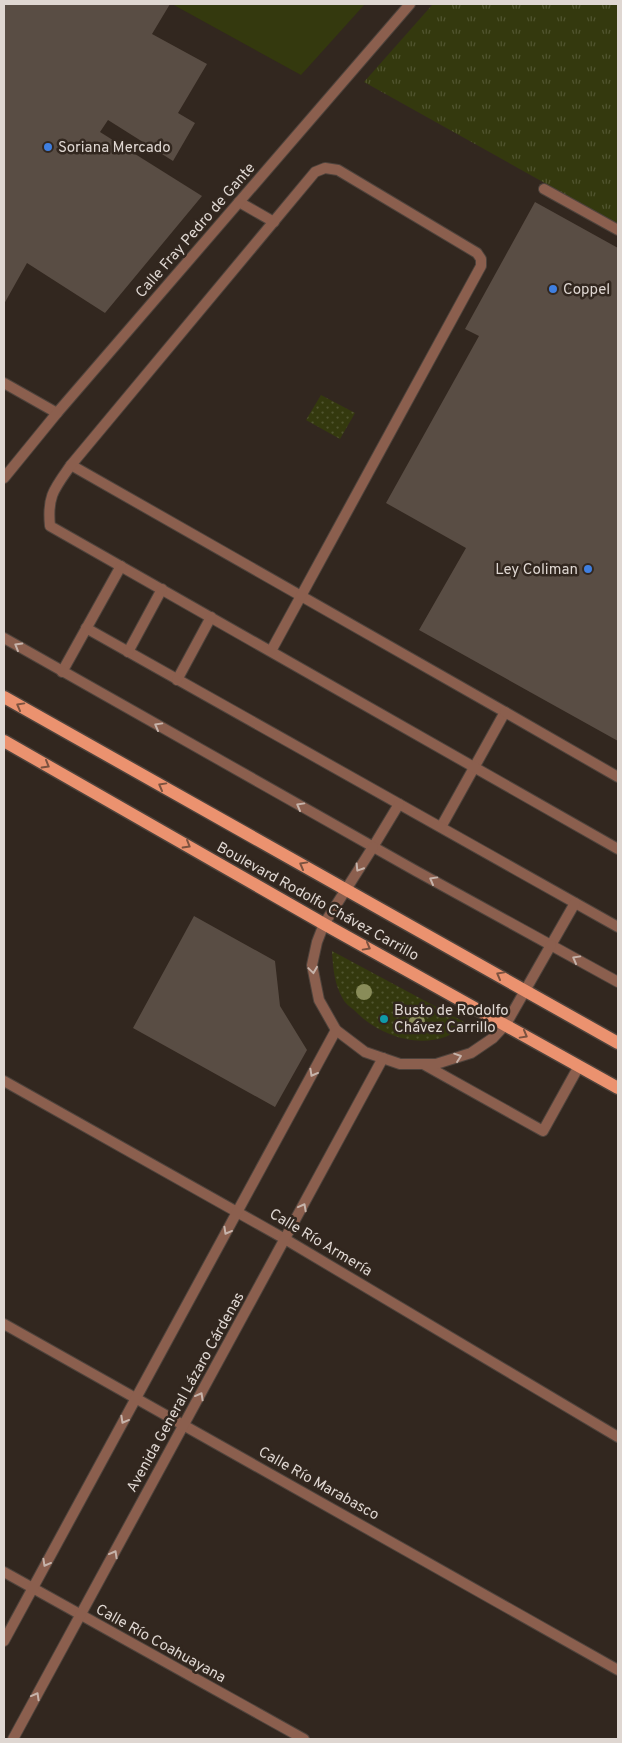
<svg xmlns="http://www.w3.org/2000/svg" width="622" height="1743" font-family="Overpass,sans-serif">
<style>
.grass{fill:url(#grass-tufts)}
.park{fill:#34390e}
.garden{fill:url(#garden-dots)}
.building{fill:#594d44}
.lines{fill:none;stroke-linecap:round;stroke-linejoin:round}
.service-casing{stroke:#4e433c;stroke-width:12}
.minor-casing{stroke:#4e433c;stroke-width:12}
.primary-casing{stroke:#4e433c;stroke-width:15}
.service{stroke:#8b5f4e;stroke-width:10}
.minor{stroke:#8b5f4e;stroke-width:10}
.primary{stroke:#eb926f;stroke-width:12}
.tree{fill:#898c59}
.oneway{stroke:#c6b3aa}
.oneway2{stroke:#7c523f}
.shop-dot{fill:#3f7fe0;stroke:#32271f;stroke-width:2}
.culture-dot{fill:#0f9aa8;stroke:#32271f;stroke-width:2}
.labels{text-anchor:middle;stroke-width:5;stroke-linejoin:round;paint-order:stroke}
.poi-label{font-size:15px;fill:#dfd7d2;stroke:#32271f;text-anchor:start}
.street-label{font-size:15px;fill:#dfd7d2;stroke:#32271f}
</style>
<defs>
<pattern id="grass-tufts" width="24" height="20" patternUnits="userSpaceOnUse" patternTransform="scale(1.25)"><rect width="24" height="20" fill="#34390e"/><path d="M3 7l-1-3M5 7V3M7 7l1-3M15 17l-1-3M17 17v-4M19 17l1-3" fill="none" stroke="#515530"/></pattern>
<pattern id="garden-dots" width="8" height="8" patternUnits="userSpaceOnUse" patternTransform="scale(1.25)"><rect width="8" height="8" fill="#34390e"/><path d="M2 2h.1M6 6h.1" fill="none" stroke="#515530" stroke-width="1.8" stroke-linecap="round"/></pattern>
</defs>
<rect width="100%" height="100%" fill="#32271f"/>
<!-- grass -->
<path class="grass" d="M 433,4 L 618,4 L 618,224 L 364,82 Z"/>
<!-- park -->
<path class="park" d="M 172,4 L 365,4 L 301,75 Z"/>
<!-- garden -->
<g class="garden">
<path d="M 321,395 L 355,413 L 340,439 L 306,420 Z"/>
<path d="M 332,951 L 468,1024 C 461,1028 453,1034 445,1037 C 413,1048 376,1033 354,1010 C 350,1007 345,1003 343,999 C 334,984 333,967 332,951 Z"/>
</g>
<!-- building -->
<g class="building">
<path d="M 4,4 L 170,4 L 152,34 L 207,64 L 178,113 L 195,123 L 173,161 L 108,120 L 100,132 L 202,196 L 105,313 L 27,263 L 4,304 Z"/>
<path d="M 535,202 L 618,248 L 618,741 L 419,630 L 466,548 L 386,503 L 479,336 L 465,329 Z"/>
<path d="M 194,916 L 275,961 L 280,1006 L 307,1050 L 275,1107 L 133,1028 Z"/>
</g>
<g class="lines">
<!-- service casing -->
<g class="service-casing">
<g id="service">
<path d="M 544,189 L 618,230"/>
<path d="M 239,202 L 274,222"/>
<path d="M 4,383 L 57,413"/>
<path d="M 71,465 L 505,712 L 441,827"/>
<path d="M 86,628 L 618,927"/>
<path d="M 271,651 L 481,266 L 481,259 L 477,253 L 338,170 L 325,168 L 315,172 L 71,465 C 54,489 47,496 50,526 L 618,849"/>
<path d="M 128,652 L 162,589"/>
<path d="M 62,672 L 121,566"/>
<path d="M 177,680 L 211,617"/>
<path d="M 505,712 L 618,777"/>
<path d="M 373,847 L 399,804"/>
<path d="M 551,945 L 575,903"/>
<path d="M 423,1064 L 543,1131 L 579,1066"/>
</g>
</g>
<!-- minor casing -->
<g class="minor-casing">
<g id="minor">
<path d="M 4,478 L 57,413 L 410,4"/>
<path d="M 4,638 L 416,871 L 618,982"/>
<path d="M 373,847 L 324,924 L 317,942 L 312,965 L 319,1000 L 336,1030 L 365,1052 L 400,1064 L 436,1064 L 471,1053 L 493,1038 L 506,1024 L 551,945"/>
<path d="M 4,1081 L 285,1239 L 618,1437"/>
<path d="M 4,1324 L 618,1670"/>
<path d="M 4,1572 L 304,1739"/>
<path d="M 4,1641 L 336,1030"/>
<path d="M 13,1739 L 383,1058"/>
</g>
</g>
<!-- primary casing -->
<g class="primary-casing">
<g id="primary">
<path d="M 4,697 L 618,1043"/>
<path d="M 4,741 L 324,924 L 618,1088"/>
</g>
</g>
<!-- service -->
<use href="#service" class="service"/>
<!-- minor -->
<use href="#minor" class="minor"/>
<!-- primary -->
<use href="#primary" class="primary"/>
</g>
<!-- trees -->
<g class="tree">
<circle cx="364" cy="992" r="8"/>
<circle cx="417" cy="1022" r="8"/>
</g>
<!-- one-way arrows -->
<defs><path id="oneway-chevron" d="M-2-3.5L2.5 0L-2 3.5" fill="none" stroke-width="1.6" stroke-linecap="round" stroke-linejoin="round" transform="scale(1.25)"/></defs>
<g class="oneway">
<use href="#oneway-chevron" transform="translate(18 646) rotate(-150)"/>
<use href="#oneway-chevron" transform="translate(158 726) rotate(-151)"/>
<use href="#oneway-chevron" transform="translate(300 806) rotate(-151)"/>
<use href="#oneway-chevron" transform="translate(359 868) rotate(122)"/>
<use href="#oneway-chevron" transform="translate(433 880) rotate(-151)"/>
<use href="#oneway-chevron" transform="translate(576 959) rotate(-151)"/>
<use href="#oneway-chevron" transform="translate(313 970) rotate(82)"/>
<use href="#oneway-chevron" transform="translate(458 1057) rotate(-19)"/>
<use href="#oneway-chevron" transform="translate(313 1073) rotate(119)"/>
<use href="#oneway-chevron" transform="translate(303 1207) rotate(-62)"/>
<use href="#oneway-chevron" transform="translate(227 1231) rotate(119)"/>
<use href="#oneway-chevron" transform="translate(200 1396) rotate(-61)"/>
<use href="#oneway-chevron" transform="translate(124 1420) rotate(119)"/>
<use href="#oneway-chevron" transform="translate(114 1554) rotate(-61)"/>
<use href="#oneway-chevron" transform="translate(46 1563) rotate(119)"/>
<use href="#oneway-chevron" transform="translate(36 1696) rotate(-61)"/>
</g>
<g class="oneway2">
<use href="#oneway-chevron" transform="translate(20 706) rotate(-151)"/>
<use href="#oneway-chevron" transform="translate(46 765) rotate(30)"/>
<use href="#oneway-chevron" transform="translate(162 786) rotate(-151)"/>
<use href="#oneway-chevron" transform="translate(187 845) rotate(30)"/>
<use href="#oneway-chevron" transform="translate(303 865) rotate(-151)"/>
<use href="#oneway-chevron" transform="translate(367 947) rotate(29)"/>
<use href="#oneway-chevron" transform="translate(500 975) rotate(-151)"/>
<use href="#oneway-chevron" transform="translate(524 1035) rotate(29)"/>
</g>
<!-- markers -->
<g class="shop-dot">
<circle cx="48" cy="147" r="5"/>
<circle cx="553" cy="289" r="5"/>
<circle cx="588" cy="569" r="5"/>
</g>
<circle class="culture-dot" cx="384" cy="1019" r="5"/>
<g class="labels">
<!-- poi labels -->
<g class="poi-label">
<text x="58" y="152">Soriana Mercado</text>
<text x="563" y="294">Coppel</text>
<text x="578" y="574" text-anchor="end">Ley Coliman</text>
<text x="394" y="1015">Busto de Rodolfo<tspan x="394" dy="17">Chávez Carrillo</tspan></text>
</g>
<!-- street labels -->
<g class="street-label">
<text transform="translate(195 230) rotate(-49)" y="5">Calle Fray Pedro de Gante</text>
<text transform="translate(318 901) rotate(29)" y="5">Boulevard Rodolfo Chávez Carrillo</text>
<text transform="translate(321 1242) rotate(31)" y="5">Calle Río Armería</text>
<text transform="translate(185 1392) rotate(-61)" y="5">Avenida General Lázaro Cárdenas</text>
<text transform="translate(319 1483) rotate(29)" y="5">Calle Río Marabasco</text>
<text transform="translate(161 1643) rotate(29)" y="5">Calle Río Coahuayana</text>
</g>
</g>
<!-- border -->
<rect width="622" height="1743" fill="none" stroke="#dfd7d2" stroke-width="10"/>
</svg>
